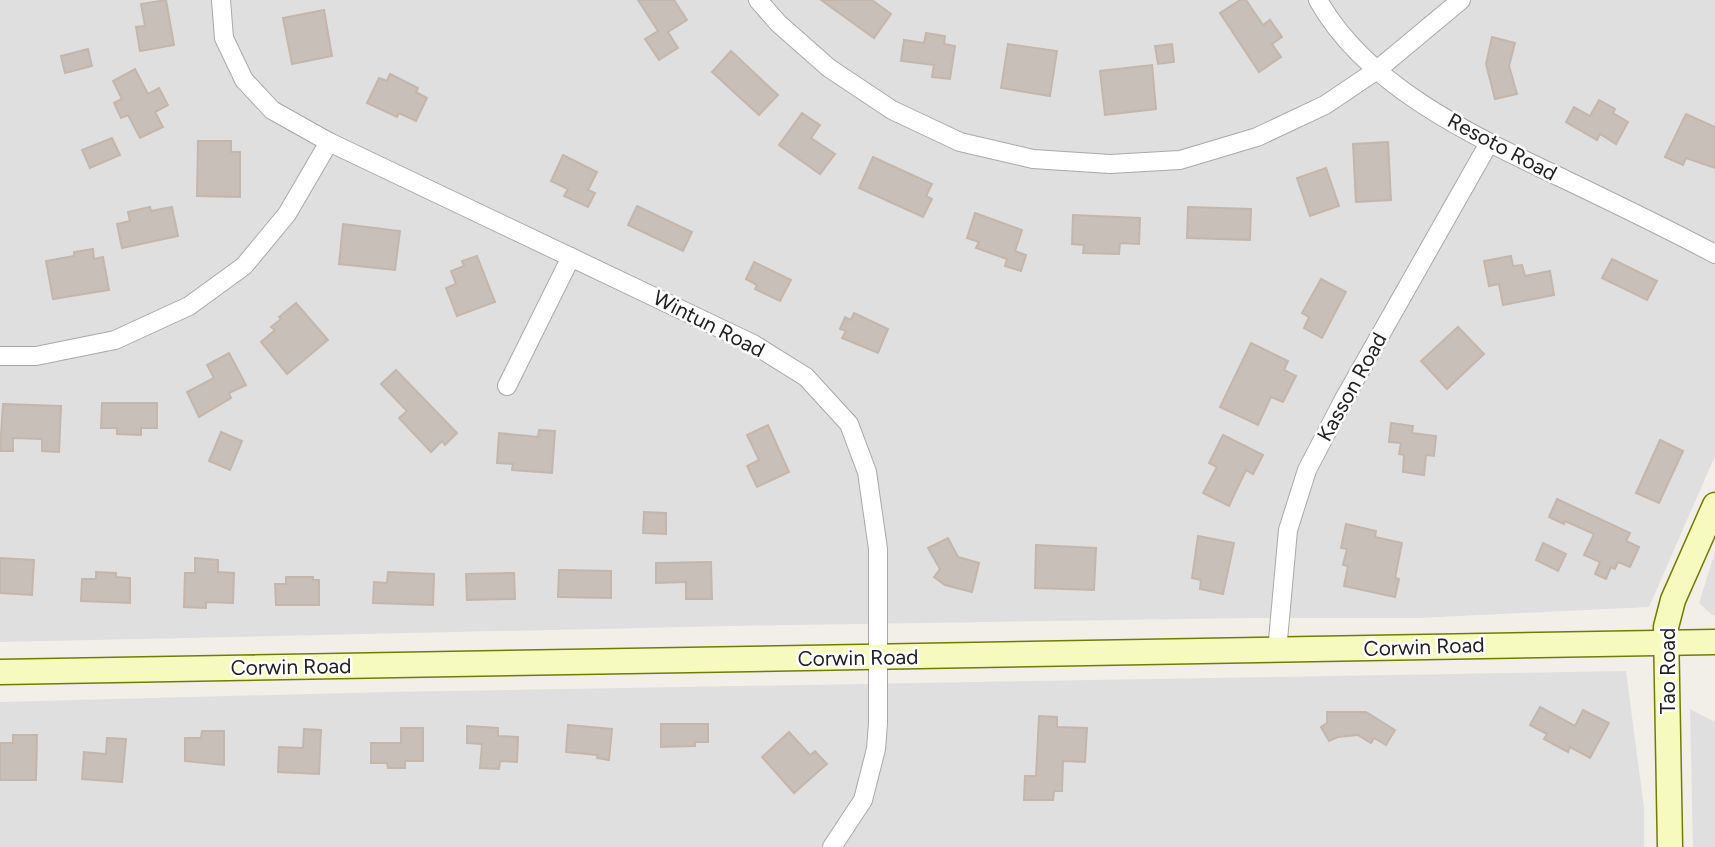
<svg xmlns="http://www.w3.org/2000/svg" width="1715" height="847" font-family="Figtree,sans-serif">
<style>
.residential{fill:#e0dfdf}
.building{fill:#c7bfb8;stroke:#c4b6ab;stroke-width:2}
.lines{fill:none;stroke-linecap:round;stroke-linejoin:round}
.street-casing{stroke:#a9a9a9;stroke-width:20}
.secondary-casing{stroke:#707d05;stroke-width:27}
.street{stroke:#fff;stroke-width:18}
.secondary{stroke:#f7fabf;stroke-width:24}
.labels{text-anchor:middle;stroke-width:5;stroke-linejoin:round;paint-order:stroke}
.street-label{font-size:21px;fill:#222;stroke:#fff}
</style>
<rect width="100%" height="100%" fill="#f2efe9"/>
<!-- residential -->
<g class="residential">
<path d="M 0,0 L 1715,0 L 1715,456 L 1649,607 L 1418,618 L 1252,618 L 731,626 L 0,642 Z"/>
<path d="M 1715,552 L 1715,615 L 1712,615 L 1699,603 Z"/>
<path d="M 1626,671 L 1644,808 L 1644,847 L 0,847 L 0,702 L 386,692 Z"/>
<path d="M 1690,709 L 1715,722 L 1715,847 L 1693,847 Z"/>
</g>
<!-- building -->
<g class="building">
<path d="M 166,0 L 174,45 L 140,51 L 136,27 L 145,26 L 141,4 Z"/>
<path d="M 638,0 L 674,0 L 687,20 L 668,32 L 678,48 L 659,60 L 645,39 L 658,31 Z"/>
<path d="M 821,0 L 872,0 L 891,14 L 874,38 Z"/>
<path d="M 1240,0 L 1246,0 L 1263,25 L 1270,20 L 1282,37 L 1272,44 L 1281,57 L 1259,72 L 1220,13 Z"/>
<path d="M 324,10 L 332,56 L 292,64 L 283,18 Z"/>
<path d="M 926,33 L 945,36 L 944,44 L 955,46 L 950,79 L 932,77 L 934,65 L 901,61 L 904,40 L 924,43 Z"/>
<path d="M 1492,37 L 1515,43 L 1509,66 L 1517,94 L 1495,99 L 1486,64 Z"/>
<path d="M 1008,44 L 1057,51 L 1050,96 L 1001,88 Z"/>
<path d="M 1172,44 L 1174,62 L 1158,64 L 1155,46 Z"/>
<path d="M 88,49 L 92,66 L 65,73 L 61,56 Z"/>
<path d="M 731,51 L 778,95 L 759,115 L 712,72 Z"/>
<path d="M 1152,65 L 1156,109 L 1105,115 L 1100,71 Z"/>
<path d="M 135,69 L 148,94 L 159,88 L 168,105 L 155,112 L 163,127 L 140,138 L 128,115 L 121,118 L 114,103 L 122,99 L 113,81 Z"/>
<path d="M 390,74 L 418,88 L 416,92 L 427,98 L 416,121 L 399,113 L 397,117 L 367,103 L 379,78 L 387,81 Z"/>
<path d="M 1599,100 L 1615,109 L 1613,113 L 1628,122 L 1616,144 L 1600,134 L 1597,140 L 1566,122 L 1574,107 L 1590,116 Z"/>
<path d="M 802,113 L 820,125 L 811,138 L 835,154 L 820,174 L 779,145 Z"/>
<path d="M 1686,114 L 1715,127 L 1715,168 L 1686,158 L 1683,165 L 1665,157 Z"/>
<path d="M 112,138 L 120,155 L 90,168 L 82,150 Z"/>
<path d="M 198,141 L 231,141 L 231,152 L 240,152 L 240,197 L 197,196 Z"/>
<path d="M 1388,142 L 1391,200 L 1356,202 L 1353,144 Z"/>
<path d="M 563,155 L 597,172 L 588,190 L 595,193 L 588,207 L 564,196 L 568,189 L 551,181 Z"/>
<path d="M 873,157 L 932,184 L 926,196 L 932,199 L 923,217 L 859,188 Z"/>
<path d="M 1326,168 L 1339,206 L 1310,216 L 1297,178 Z"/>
<path d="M 637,206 L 692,232 L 683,251 L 628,225 Z"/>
<path d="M 150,207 L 151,211 L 172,207 L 178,236 L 122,248 L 117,224 L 130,221 L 128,212 Z"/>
<path d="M 1188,207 L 1251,209 L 1250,240 L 1187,238 Z"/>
<path d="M 975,213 L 1022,230 L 1015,251 L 1026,255 L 1021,271 L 1005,266 L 1007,259 L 976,248 L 979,242 L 967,238 Z"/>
<path d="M 1073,215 L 1140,218 L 1139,244 L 1120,243 L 1119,254 L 1083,253 L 1084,245 L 1072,244 Z"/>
<path d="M 343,224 L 400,231 L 395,270 L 339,264 Z"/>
<path d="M 93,249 L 94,259 L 103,257 L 109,290 L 53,299 L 46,261 L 74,256 L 74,252 Z"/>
<path d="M 477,256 L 495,302 L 457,316 L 446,288 L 456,284 L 451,271 L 464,266 L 462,261 Z"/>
<path d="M 1511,256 L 1513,266 L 1522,265 L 1525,276 L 1550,271 L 1554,295 L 1503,305 L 1499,284 L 1489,286 L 1484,261 Z"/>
<path d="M 1612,259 L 1657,281 L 1647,300 L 1602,278 Z"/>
<path d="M 754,262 L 791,280 L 780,301 L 755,289 L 757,285 L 746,279 Z"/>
<path d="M 1321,279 L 1346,292 L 1322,338 L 1304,328 L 1309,317 L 1302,313 Z"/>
<path d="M 296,303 L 328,340 L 287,374 L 261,342 L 275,330 L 271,327 L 281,319 L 279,317 Z"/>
<path d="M 854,313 L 888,329 L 878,353 L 842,338 L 846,331 L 840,329 L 845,317 L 851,320 Z"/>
<path d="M 1458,327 L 1484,354 L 1447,389 L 1421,361 Z"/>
<path d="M 1251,343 L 1288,361 L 1284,370 L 1296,376 L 1283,402 L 1271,397 L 1258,425 L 1220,407 Z"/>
<path d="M 229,353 L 246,385 L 229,393 L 231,398 L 199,417 L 187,392 L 214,378 L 207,365 Z"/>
<path d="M 396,370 L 457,433 L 445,445 L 442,441 L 431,452 L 399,418 L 407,411 L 381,384 Z"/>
<path d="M 102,403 L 157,403 L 157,428 L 141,428 L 141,435 L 117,434 L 117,428 L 101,428 Z"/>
<path d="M 3,404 L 61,406 L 59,452 L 42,451 L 42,439 L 13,438 L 13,451 L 0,451 Z"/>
<path d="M 1391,423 L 1413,426 L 1412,433 L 1436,436 L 1434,456 L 1426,455 L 1424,475 L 1403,472 L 1404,455 L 1399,454 L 1401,443 L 1389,442 Z"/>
<path d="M 768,425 L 789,472 L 757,487 L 747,466 L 759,460 L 747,435 Z"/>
<path d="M 539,430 L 555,431 L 552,473 L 512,470 L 513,464 L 497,463 L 499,433 L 538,437 Z"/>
<path d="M 221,432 L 242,441 L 230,470 L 209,461 Z"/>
<path d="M 1223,435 L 1263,455 L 1253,474 L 1246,470 L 1229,506 L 1203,493 L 1217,467 L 1209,463 Z"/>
<path d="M 1660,440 L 1683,451 L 1659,503 L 1636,493 Z"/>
<path d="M 1557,499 L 1630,533 L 1626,541 L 1639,547 L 1630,567 L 1618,562 L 1615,569 L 1611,567 L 1606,579 L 1595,574 L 1600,562 L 1584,555 L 1594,534 L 1565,521 L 1564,524 L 1549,517 Z"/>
<path d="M 644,512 L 666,513 L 666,534 L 643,533 Z"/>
<path d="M 1346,524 L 1376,531 L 1375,537 L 1402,543 L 1395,578 L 1399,579 L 1395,597 L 1344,586 L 1348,566 L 1343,565 L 1347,549 L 1341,548 Z"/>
<path d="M 1198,536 L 1234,543 L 1223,594 L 1200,589 L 1201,580 L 1192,578 Z"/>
<path d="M 948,538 L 958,557 L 979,563 L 972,592 L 945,585 L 934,577 L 940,569 L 928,548 Z"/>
<path d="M 1543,543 L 1566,554 L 1558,571 L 1536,560 Z"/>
<path d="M 1036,545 L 1096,548 L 1094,590 L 1035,588 Z"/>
<path d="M 0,558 L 34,560 L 32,595 L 0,593 Z"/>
<path d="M 195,558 L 218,560 L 218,572 L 234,573 L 233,603 L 206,602 L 206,608 L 184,607 L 185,573 L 195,573 Z"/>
<path d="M 711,562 L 712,599 L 686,599 L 686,582 L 656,583 L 656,563 Z"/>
<path d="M 559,570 L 611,571 L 611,598 L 558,597 Z"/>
<path d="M 96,572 L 116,573 L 116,577 L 130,578 L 130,603 L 81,601 L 82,579 L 96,579 Z"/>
<path d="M 388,572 L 434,574 L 433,605 L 373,603 L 374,582 L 387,583 Z"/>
<path d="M 514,573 L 515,599 L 467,600 L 466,574 Z"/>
<path d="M 286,577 L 313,577 L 313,580 L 319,580 L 319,605 L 276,605 L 275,584 L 286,584 Z"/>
<path d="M 1540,707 L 1575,726 L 1583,710 L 1609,723 L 1590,758 L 1570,747 L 1568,752 L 1544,739 L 1547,734 L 1530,725 Z"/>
<path d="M 1327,712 L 1366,712 L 1395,730 L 1386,745 L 1374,738 L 1371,743 L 1358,735 L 1338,737 L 1329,741 L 1321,727 L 1327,723 Z"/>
<path d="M 1039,716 L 1057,717 L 1057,727 L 1087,728 L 1085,762 L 1063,761 L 1062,791 L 1054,791 L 1053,800 L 1024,800 L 1025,776 L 1036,776 Z"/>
<path d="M 661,724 L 708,724 L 708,742 L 695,742 L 695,746 L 661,747 Z"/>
<path d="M 568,725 L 612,729 L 609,760 L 597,758 L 598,755 L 566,752 Z"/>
<path d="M 467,726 L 498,728 L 498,736 L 518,737 L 517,762 L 500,761 L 499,769 L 480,768 L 482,744 L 467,743 Z"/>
<path d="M 401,728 L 423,728 L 423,761 L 405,761 L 405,768 L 388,768 L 387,763 L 371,763 L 371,743 L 401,743 Z"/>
<path d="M 304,729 L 321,730 L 319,774 L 278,772 L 279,747 L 303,748 Z"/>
<path d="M 202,731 L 224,731 L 224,765 L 185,761 L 185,738 L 201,738 Z"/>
<path d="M 789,732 L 810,755 L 815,751 L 827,764 L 794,793 L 762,757 Z"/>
<path d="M 13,735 L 37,735 L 36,780 L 0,780 L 0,743 L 13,743 Z"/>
<path d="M 107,738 L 126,739 L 122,782 L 82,779 L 84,752 L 106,754 Z"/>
</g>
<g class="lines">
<!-- street casing -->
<g class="street-casing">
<g id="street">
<path d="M 221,0 L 224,38 L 244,80 L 272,110 L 329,142 L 753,344 L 806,377 L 849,424 L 867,472 L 878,549 L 878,723 L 876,749 L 863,800 L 832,847"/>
<path d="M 758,0 L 778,23 L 829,68 L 892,110 L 960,142 L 1033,159 L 1110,164 L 1180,160 L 1257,137 L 1325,105 L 1377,70 L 1461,0"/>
<path d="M 1318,0 C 1368,89 1478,138 1566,180 C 1616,204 1666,228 1715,254"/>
<path d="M 0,356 L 36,356 L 115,340 L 189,306 L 244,266 L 287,214 L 329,142"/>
<path d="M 507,386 L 571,257"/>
<path d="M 1277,651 L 1288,530 L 1307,470 L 1344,399 L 1489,143"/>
</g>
</g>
<!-- secondary casing -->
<g class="secondary-casing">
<g id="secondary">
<path d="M 0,672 L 1715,642"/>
<path d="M 1670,847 L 1666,627 L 1673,600 L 1715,505"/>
</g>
</g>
<!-- street -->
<use href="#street" class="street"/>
<!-- secondary -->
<use href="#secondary" class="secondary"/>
</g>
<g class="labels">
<!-- street labels -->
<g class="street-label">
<text transform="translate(1502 147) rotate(28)" y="7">Resoto Road</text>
<text transform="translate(709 324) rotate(27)" y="7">Wintun Road</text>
<text transform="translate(1352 387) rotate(-61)" y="7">Kasson Road</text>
<text transform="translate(1424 647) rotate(-2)" y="7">Corwin Road</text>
<text transform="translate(858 658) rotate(-1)" y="7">Corwin Road</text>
<text transform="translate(291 667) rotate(-1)" y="7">Corwin Road</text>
<text transform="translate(1668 671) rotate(-90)" y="7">Tao Road</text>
</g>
</g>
</svg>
